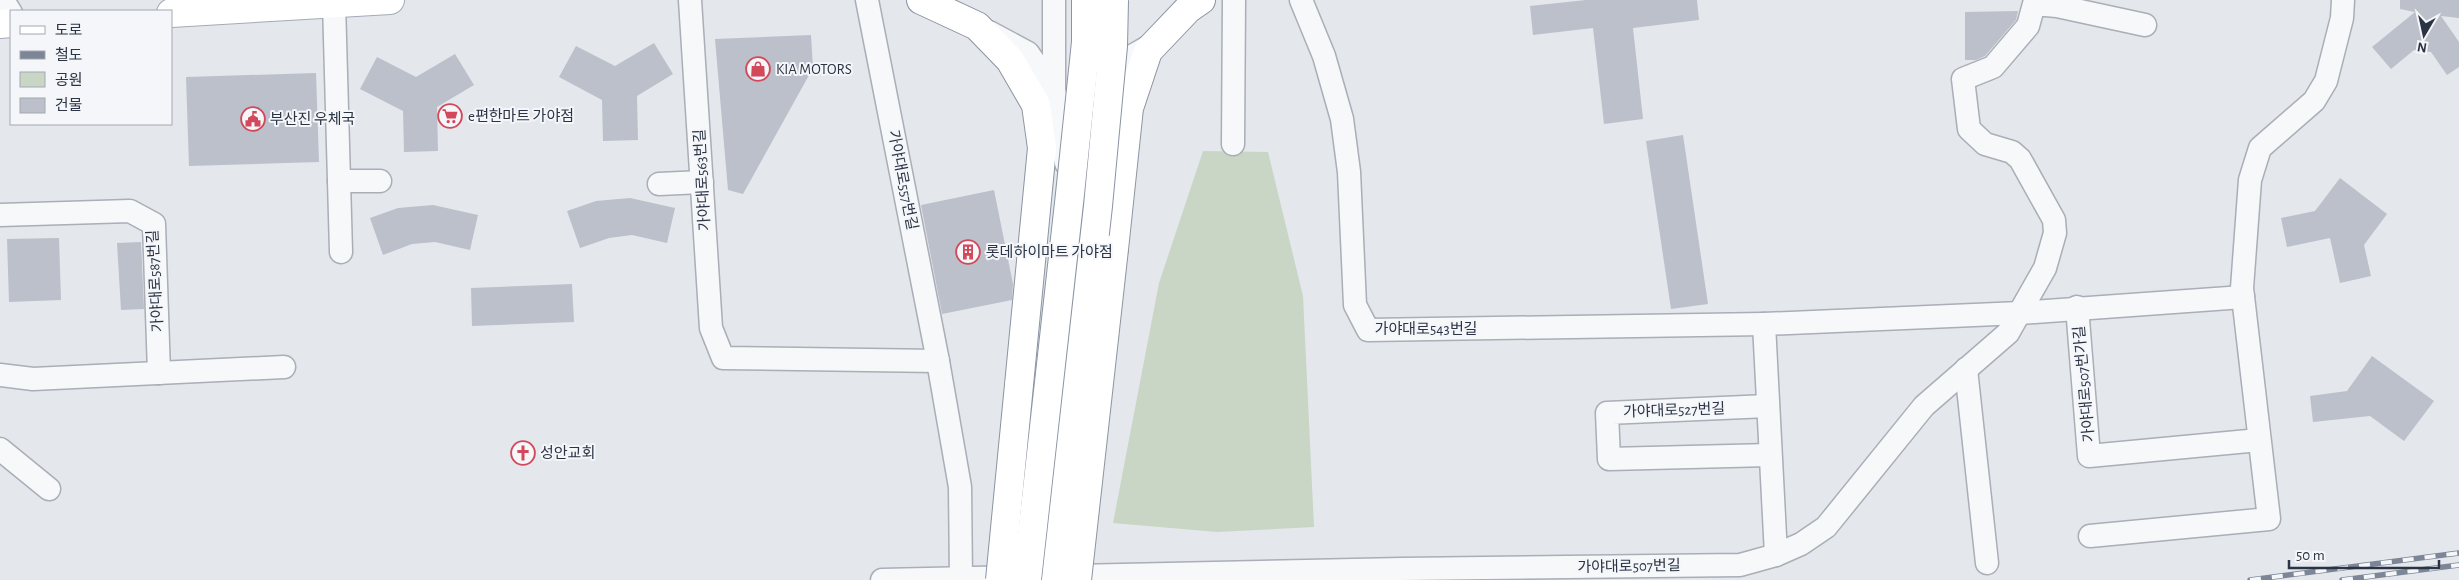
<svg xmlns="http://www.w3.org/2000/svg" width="2459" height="580" font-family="'Alegreya Sans','Noto Sans KR',sans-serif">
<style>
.green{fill:#c9d6c5}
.building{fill:#bbc0ca}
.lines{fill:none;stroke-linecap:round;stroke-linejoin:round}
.minor-casing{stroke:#a9aeb7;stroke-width:25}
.major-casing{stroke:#a3abb8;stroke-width:30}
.highway-casing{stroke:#8b94a3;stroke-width:30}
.minor{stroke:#f7f8fa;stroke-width:22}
.major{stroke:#fff;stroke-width:28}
.highway{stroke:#fff;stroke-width:28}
.rail-casing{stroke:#7d8696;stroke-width:5.5}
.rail{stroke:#f4f6f9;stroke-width:4;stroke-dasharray:11;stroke-linecap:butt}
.highway-bridge-casing{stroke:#8b94a3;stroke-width:30;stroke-linecap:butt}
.highway-bridge{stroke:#fff;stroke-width:28}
.labels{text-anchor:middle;stroke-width:4;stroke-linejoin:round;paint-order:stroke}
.poi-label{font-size:15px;fill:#2b3445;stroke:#f4f6f9;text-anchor:start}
.street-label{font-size:15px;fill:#2b3445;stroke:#f4f6f9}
</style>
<rect width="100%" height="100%" fill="#e4e7ec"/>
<!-- green -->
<path class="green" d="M 1203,151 L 1268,152 L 1303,296 L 1314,527 L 1217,532 L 1113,523 L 1159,283 Z"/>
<!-- building -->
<g class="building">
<path d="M 1586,0 L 1697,0 L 1699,20 L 1633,28 L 1643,119 L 1604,124 L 1593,28 L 1533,35 L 1530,6 Z"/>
<path d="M 2400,0 L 2459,0 L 2459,18 L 2441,16 L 2459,42 L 2459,67 L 2447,75 L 2431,52 L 2414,50 L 2391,69 L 2372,47 L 2415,12 L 2400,9 Z"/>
<path d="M 2018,11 L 2016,20 L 1985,56 L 1976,60 L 1965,60 L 1965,12 Z"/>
<path d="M 811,35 L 813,68 L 743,194 L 728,190 L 715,39 Z"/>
<path d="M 654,43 L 673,74 L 637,96 L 638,140 L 603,141 L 602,100 L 559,77 L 576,46 L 615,66 Z"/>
<path d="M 455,54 L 474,85 L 437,107 L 438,151 L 404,152 L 403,111 L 360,89 L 377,57 L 416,77 Z"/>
<path d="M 316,73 L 319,162 L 189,166 L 186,77 Z"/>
<path d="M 1683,135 L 1708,304 L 1671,309 L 1646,141 Z"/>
<path d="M 2340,178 L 2387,214 L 2364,245 L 2371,276 L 2340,283 L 2330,238 L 2287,247 L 2281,218 L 2315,211 Z"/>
<path d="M 994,190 L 1013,284 L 1012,300 L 942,314 L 921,205 Z"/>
<path d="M 630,198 L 675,208 L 667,243 L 632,235 L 609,238 L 580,248 L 567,211 L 596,201 Z"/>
<path d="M 433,205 L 478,215 L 470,250 L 435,242 L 412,244 L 383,255 L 370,218 L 398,208 Z"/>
<path d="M 59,238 L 61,300 L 9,302 L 7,239 Z"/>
<path d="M 141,242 L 144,309 L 121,310 L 117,243 Z"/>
<path d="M 572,284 L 574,322 L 472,326 L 471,288 Z"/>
<path d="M 2372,356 L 2434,401 L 2404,441 L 2370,416 L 2313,422 L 2310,396 L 2347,391 Z"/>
</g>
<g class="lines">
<!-- minor casing -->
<g class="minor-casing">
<g id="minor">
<path d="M 3,0 L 11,13"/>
<path d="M 690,0 L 711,328 L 723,358 L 938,361"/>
<path d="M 867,0 L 938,361 L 960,487 L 961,579"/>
<path d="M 1301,0 L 1324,56 L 1342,119 L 1349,172 L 1355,305 L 1368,330 L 1764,324"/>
<path d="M 334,3 L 341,252"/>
<path d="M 989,32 L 1028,53 L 1054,90 L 1062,127 L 1066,163"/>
<path d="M 1054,90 L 1054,0"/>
<path d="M 1113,105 L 1132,56 L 1158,41"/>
<path d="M 1233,144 L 1234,0"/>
<path d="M 339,181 L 380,181"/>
<path d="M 659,184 L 702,182"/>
<path d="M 0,215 L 130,211 L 154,224 L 159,373"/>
<path d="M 1077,246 L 1090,165"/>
<path d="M 2077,307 L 2089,456 L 2259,440"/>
<path d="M 1966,369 L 1987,563"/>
<path d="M 0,375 L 33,379 L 284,367"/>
<path d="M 1768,406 L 1607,413 L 1609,459 L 1770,455"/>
<path d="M 0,449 L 49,489"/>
<path d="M 2090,536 L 2269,519 L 2242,288 L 2250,180 L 2260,148 L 2314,101 L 2326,81 L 2342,18 L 2343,0"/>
<path d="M 1776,555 L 1764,324 L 2020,313 L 2243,297"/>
<path d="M 882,580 L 1402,569 L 1740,565 L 1776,555 L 1801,544 L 1826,527 L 1924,406 L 2008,333 L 2045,268 L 2055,233 L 2054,220 L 2020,159 L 2012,152 L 1985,144 L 1969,129 L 1963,79 L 1993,67 L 2028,26 L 2034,4 L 2057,6 L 2145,25"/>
</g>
</g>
<!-- major casing -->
<g class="major-casing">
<g id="major">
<path d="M 171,13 L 390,0"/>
<path d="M 0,24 L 11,23"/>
</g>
</g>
<!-- highway casing -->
<g class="highway-casing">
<g id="highway">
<path d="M 921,0 L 977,26 L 1010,60 L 1036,105 L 1042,148 L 1019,385"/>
<path d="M 1114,249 L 1129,108 L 1148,51 L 1188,9 L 1201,0"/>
</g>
</g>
<!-- minor -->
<use href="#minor" class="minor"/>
<!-- major -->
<use href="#major" class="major"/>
<!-- highway -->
<use href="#highway" class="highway"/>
<!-- rail casing -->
<g class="rail-casing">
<g id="rail">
<path d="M 2250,580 L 2459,553"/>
<path d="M 2342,580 L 2459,565"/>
</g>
</g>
<!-- rail -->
<use href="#rail" class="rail"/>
<!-- highway-bridge casing -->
<g class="highway-bridge-casing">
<g id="highway-bridge">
<path d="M 1000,580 L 1019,385"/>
<path d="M 1027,580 L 1070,194 L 1086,42 L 1086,0"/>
<path d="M 1056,580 L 1098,206 L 1113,46 L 1114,0"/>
<path d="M 1077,580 L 1114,249"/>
</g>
</g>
<!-- highway-bridge -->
<use href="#highway-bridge" class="highway-bridge"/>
</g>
<!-- icons -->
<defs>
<g id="shop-ring" transform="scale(1.25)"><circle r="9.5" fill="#f4f6f9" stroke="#d1495b" stroke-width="1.5"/><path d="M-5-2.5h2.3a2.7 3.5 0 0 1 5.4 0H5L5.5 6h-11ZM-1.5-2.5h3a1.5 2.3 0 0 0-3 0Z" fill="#d1495b"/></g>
<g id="supermarket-ring" transform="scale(1.25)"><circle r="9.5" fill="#f4f6f9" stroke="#d1495b" stroke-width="1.5"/><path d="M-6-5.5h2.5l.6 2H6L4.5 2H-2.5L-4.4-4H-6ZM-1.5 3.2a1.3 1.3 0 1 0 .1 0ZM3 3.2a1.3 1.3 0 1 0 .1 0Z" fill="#d1495b"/></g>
<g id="civic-ring" transform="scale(1.25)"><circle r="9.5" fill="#f4f6f9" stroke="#d1495b" stroke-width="1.5"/><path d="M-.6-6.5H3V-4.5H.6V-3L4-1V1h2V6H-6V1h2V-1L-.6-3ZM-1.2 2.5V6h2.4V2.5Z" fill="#d1495b"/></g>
<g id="building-ring" transform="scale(1.25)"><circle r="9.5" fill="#f4f6f9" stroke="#d1495b" stroke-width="1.5"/><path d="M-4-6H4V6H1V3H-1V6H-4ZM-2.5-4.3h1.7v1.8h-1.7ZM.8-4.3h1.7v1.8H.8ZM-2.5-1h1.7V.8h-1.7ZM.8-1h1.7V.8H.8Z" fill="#d1495b"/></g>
<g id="church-ring" transform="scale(1.25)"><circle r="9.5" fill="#f4f6f9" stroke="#d1495b" stroke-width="1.5"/><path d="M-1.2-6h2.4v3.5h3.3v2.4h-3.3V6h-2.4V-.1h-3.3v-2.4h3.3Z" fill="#d1495b"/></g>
</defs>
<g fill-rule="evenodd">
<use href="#shop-ring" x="758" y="69"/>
<use href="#supermarket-ring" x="450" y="116"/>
<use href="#civic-ring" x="253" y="119"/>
<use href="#building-ring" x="968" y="252"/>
<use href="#church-ring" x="523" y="453"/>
</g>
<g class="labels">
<!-- poi labels -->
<g class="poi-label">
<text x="776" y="74">KIA MOTORS</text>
<text x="468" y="121">e편한마트 가야점</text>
<text x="270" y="124">부산진 우체국</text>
<text x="986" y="257">롯데하이마트 가야점</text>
<text x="540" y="458">성안교회</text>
</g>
<!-- street labels -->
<g class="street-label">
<text transform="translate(702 180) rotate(-93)" y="5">가야대로563번길</text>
<text transform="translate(903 180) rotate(79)" y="5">가야대로557번길</text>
<text transform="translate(155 281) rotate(-93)" y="5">가야대로587번길</text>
<text x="1426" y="334">가야대로543번길</text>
<text transform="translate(2084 384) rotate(-95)" y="5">가야대로507번가길</text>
<text transform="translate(1674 410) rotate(-2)" y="5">가야대로527번길</text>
<text transform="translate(1629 566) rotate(-1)" y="5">가야대로507번길</text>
</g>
</g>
<!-- legend -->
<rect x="10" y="10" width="162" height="115" fill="#f4f6f9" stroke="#a4a8b1"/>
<rect x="20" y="26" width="25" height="8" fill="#ffffff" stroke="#a4a8b1"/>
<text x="55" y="35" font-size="15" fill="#2b3445">도로</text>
<rect x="20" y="51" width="25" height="8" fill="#7d8696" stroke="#a4a8b1"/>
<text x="55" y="60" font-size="15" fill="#2b3445">철도</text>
<rect x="20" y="72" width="25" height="15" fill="#c9d6c5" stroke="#a4a8b1"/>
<text x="55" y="85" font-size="15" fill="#2b3445">공원</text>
<rect x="20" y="98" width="25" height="15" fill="#bbc0ca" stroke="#a4a8b1"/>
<text x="55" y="110" font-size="15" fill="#2b3445">건물</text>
<!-- north arrow -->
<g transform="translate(2424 35) rotate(189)" stroke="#f4f6f9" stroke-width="4" paint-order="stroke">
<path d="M0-4L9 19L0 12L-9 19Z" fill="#2b3445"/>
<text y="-8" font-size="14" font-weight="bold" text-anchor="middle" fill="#2b3445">N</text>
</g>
<!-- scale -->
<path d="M2289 560v8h150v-8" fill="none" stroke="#2b3445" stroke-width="2.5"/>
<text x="2296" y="560" font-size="15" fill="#2b3445" stroke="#f4f6f9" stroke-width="4" paint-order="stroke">50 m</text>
</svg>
